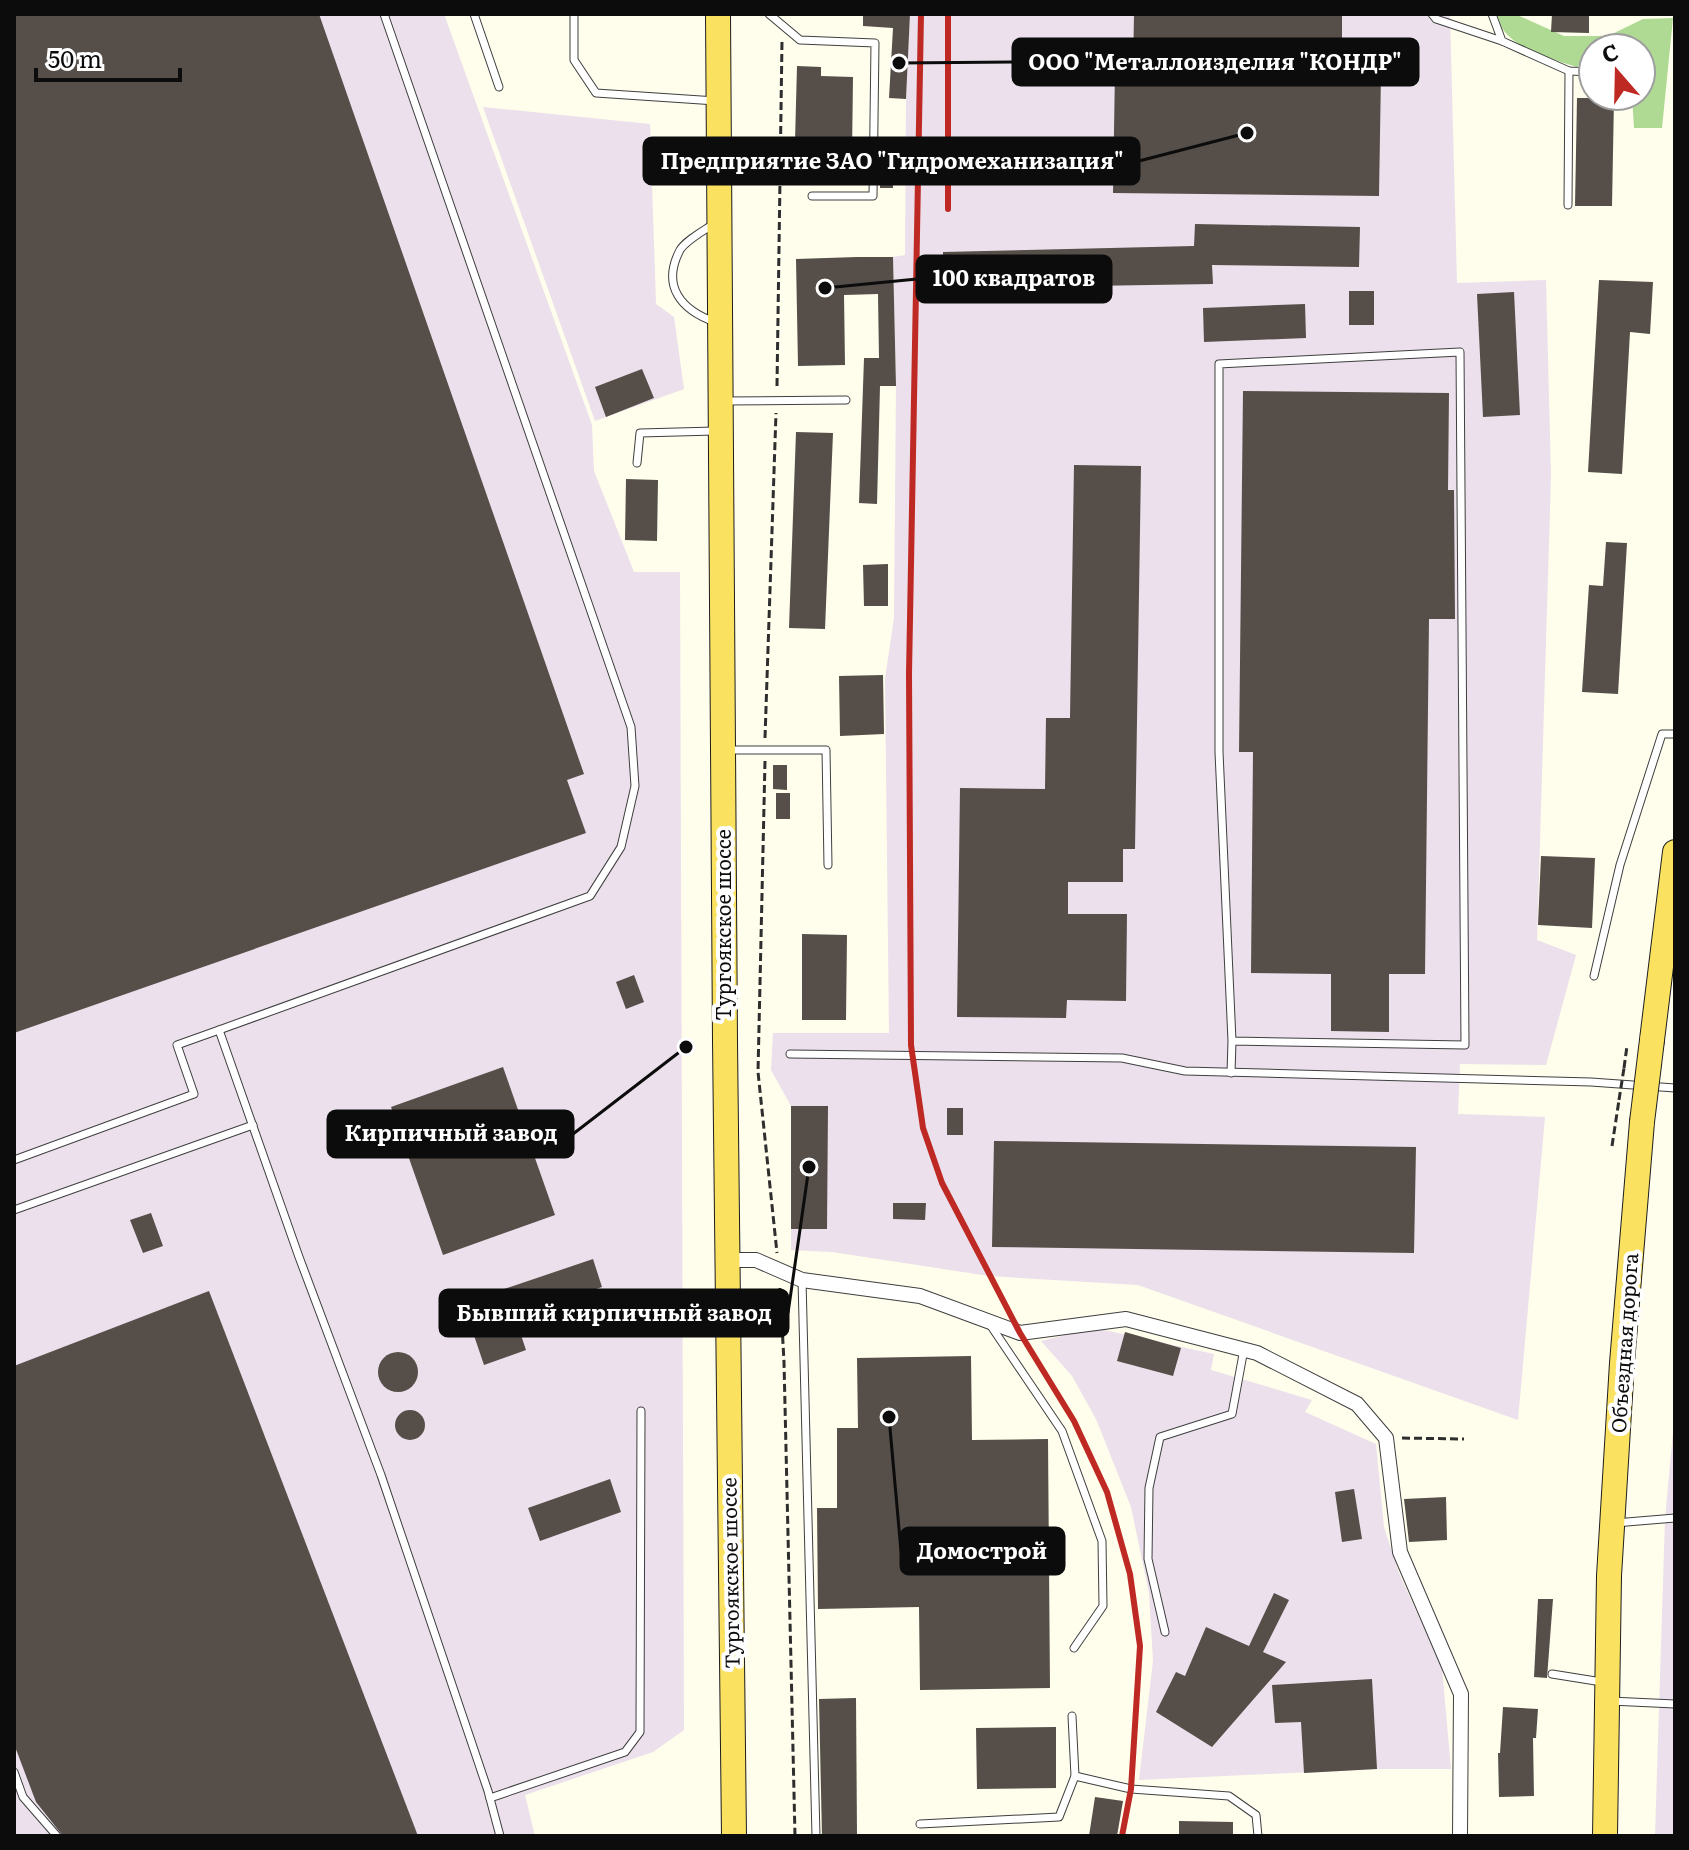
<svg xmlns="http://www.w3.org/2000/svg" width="1689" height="1850" font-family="Literata,serif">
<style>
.industrial{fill:#ebe0eb}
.forest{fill:#aeda94}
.building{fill:#554e49}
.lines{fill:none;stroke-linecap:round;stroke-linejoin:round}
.service-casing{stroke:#3f3f3f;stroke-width:9}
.minor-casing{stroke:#3f3f3f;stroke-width:16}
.primary-casing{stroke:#1d1d1d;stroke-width:26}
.path{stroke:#2e2e2e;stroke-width:3;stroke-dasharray:8 4;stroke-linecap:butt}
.service{stroke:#fff;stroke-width:7}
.minor{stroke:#fff;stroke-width:14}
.primary{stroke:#fae260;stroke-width:24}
.rail{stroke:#be2923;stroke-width:6}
.primary-bridge-casing{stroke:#1d1d1d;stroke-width:26;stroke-linecap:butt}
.path-bridge{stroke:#2e2e2e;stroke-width:3;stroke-dasharray:8 4;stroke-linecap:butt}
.primary-bridge{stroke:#fae260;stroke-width:24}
.labels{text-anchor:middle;stroke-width:8;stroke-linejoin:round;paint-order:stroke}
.street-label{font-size:20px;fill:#0c0c0c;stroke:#fff}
.leader{fill:none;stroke:#0c0c0c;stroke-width:3}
.callout-dot{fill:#0c0c0c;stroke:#fff;stroke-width:3}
.callout{fill:#0c0c0c;stroke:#0c0c0c;stroke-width:3}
.callout-label{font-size:22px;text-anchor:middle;font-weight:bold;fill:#fff}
</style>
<rect width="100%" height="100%" fill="#fffdec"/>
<!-- industrial -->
<g class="industrial">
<path d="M 14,14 L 444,14 L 592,425 L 594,471 L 634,572 L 680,572 L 684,1730 L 653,1752 L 525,1795 L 535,1836 L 14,1836 Z"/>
<path d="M 910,14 L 1450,14 L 1457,283 L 1546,280 L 1551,476 L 1537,940 L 1576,955 L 1546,1065 L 1460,1064 L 1458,1114 L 1545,1117 L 1518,1420 L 1138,1285 L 989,1276 L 832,1252 L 791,1250 L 791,1106 L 771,1070 L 773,1033 L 889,1033 L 885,679 L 894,618 L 896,386 L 893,257 L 905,255 L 906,99 Z"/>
<path d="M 483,107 L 650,124 L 656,304 L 674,317 L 684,389 L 595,421 Z"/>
<path d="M 1095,1328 L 1214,1354 L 1211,1370 L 1312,1400 L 1305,1412 L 1376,1444 L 1384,1527 L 1399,1573 L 1442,1668 L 1451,1769 L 1377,1769 L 1139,1780 L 1153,1661 L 1149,1593 L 1131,1507 L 1096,1419 L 1072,1376 L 1041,1341 Z"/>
<path d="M 1675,1411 L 1675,1836 L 1655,1836 L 1665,1519 Z"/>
</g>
<!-- forest -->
<path class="forest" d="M 1497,14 L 1515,14 L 1564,36 L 1608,36 L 1643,19 L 1673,18 L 1662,128 L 1634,128 L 1632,96 L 1641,96 L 1641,48 L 1593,48 L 1593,55 L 1591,53 L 1577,67 C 1557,61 1518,49 1505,32 C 1501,28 1499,19 1497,14 Z"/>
<!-- building -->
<g class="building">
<path d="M 14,14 L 319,14 L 584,774 L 567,780 L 586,833 L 14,1033 Z"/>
<path d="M 863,14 L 910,14 L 906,99 L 889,98 L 893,28 L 863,26 Z"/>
<path d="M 1134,14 L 1342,14 L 1342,73 L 1381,73 L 1379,196 L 1113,193 L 1115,70 L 1133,70 Z"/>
<path d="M 1552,14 L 1589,14 L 1589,33 L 1551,32 Z"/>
<path d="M 797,66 L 821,67 L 821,76 L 853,77 L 852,153 L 867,154 L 867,172 L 819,172 L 819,180 L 794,179 Z"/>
<path d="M 1577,98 L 1614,98 L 1612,206 L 1575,206 Z"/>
<path d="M 880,154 L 894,154 L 893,188 L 880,188 Z"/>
<path d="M 1195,224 L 1360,227 L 1359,267 L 1212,265 L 1213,284 L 1087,286 L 1087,291 L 944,295 L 943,252 L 1194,246 Z"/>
<path d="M 857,257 L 893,257 L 896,386 L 880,386 L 877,504 L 859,503 L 864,358 L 879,358 L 878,294 L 844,295 L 845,365 L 798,366 L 796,259 Z"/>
<path d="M 1599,280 L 1653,282 L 1650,334 L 1630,332 L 1622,474 L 1588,472 Z"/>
<rect x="1349" y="291" width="25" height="34"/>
<path d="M 1514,292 L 1520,415 L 1483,417 L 1477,294 Z"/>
<path d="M 1305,304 L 1306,338 L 1204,342 L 1203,308 Z"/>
<path d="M 642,369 L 654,398 L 606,417 L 595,387 Z"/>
<path d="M 1243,391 L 1449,393 L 1448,490 L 1454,490 L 1455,619 L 1429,619 L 1425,974 L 1389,974 L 1389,1032 L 1331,1031 L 1331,974 L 1251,973 L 1253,752 L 1239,752 Z"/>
<path d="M 796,432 L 833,433 L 825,629 L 789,628 Z"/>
<path d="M 1074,465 L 1141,466 L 1135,849 L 1123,849 L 1123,882 L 1068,882 L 1068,914 L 1127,914 L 1126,1001 L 1067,1000 L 1066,1018 L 957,1017 L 960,788 L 1045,789 L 1046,718 L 1070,718 Z"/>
<path d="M 626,479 L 658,480 L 657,541 L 625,540 Z"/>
<path d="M 1606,542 L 1627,543 L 1618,694 L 1582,692 L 1589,585 L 1603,586 Z"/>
<path d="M 888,564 L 888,606 L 864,606 L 863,565 Z"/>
<path d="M 883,675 L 884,734 L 840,736 L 839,676 Z"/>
<path d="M 773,765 L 787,765 L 787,790 L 773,789 Z"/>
<rect x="776" y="793" width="14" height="26"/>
<path d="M 1541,856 L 1595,858 L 1592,928 L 1538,925 Z"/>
<path d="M 802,934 L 847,935 L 846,1020 L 802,1020 Z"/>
<path d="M 634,975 L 644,1002 L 626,1009 L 616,982 Z"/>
<path d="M 503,1067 L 555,1215 L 443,1255 L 391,1107 Z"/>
<path d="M 791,1106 L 828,1106 L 827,1229 L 791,1229 Z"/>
<rect x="947" y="1108" width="16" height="27"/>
<path d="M 994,1141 L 1416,1147 L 1414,1253 L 992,1247 Z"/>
<path d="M 893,1203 L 926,1203 L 925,1220 L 893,1219 Z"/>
<path d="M 151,1213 L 163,1246 L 143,1253 L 130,1220 Z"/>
<path d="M 593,1259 L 602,1287 L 515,1317 L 526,1350 L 484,1365 L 463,1303 Z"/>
<path d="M 209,1291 L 418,1836 L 63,1836 L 36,1802 L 14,1744 L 14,1366 Z"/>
<path d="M 1125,1332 L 1181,1348 L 1173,1376 L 1117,1361 Z"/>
<circle cx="398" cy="1372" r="20"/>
<path d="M 971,1356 L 972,1440 L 1048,1439 L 1050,1688 L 920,1690 L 919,1607 L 818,1609 L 817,1508 L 837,1508 L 837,1428 L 858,1428 L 857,1358 Z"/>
<circle cx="410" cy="1425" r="15"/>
<path d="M 610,1479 L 621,1512 L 540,1541 L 528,1508 Z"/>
<path d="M 1354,1489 L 1362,1539 L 1342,1542 L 1335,1492 Z"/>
<path d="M 1446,1497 L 1447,1540 L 1409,1542 L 1404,1499 Z"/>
<path d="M 1274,1593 L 1289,1600 L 1263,1652 L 1286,1662 L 1212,1747 L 1156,1712 L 1176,1672 L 1185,1676 L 1206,1627 L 1249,1646 Z"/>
<path d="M 1538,1599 L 1553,1599 L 1547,1678 L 1534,1677 Z"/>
<path d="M 1372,1679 L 1377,1769 L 1304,1773 L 1301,1722 L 1275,1723 L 1272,1685 Z"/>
<path d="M 856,1698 L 857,1836 L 822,1836 L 819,1699 Z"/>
<path d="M 1503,1707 L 1538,1709 L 1536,1738 L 1533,1738 L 1534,1796 L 1499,1797 L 1498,1753 L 1500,1753 Z"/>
<path d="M 1056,1727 L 1056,1788 L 977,1789 L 976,1728 Z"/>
<path d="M 1095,1797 L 1123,1801 L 1117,1836 L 1089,1836 Z"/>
<path d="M 1179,1821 L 1233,1822 L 1233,1836 L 1179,1836 Z"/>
</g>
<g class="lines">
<!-- service casing -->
<g class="service-casing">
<g id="service">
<path d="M 384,14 L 631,727 L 635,786 L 621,847 L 590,896 L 219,1030 L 299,1257 L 381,1475 L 488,1791 L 500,1836"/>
<path d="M 474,14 L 499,87"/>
<path d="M 574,14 L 574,60 L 596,93 L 716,101"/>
<path d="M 769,14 L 800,40 L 875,43 L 873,196 L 812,196"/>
<path d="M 1432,14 L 1436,19 L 1502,41"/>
<path d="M 1492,14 L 1502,41 L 1569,71 L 1593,72"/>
<path d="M 1568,205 L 1569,71"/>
<path d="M 715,322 C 681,310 661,286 680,250 C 686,240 705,230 715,223"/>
<path d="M 723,401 L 846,400"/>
<path d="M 637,463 L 640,433 L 715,431"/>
<path d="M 725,750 L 826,750 L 828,865"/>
<path d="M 1594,976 L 1620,865 L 1662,734 L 1675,734"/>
<path d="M 790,1054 L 1122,1058 L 1185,1071 L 1591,1082 L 1675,1088"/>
<path d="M 1231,1073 L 1232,1041 L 1219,752 L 1219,364 L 1460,352 L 1465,1045 L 1232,1041"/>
<path d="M 14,1160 L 194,1094 L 177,1045 L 219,1030"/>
<path d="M 14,1210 L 253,1125"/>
<path d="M 802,1280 L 816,1836"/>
<path d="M 991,1326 L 1062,1431 L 1102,1541 L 1103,1606 L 1074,1648"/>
<path d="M 1615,1523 L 1675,1518"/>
<path d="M 1165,1632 L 1148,1559 L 1149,1488 L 1160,1437 L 1232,1414 L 1244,1349"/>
<path d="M 1552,1674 L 1602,1682"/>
<path d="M 1610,1701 L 1675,1704"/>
<path d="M 14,1772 L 23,1797 L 57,1836"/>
<path d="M 1075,1776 L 1131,1789 L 1229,1796 L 1256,1815 L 1258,1836"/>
<path d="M 490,1798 L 625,1752 L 640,1732 L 641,1411"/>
<path d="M 920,1824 L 1059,1817 L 1075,1776 L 1072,1716"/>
</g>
</g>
<!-- minor casing -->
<g class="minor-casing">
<path id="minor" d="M 727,1260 L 756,1260 L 802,1280 L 920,1296 L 1020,1333 L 1126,1319 L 1257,1353 L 1357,1404 L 1386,1438 L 1400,1552 L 1461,1694 L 1460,1836"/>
</g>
<!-- primary casing -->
<g class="primary-casing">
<g id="primary">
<path d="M 718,14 L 725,1041 L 734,1836"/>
<path d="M 1652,1040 L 1675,852"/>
<path d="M 1605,1836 L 1609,1576 L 1622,1363 L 1642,1122"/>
</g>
</g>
<!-- path -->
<g class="path">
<path d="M 777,386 L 782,41"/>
<path d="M 765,738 L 776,413"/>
<path d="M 765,761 L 758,1072 L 777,1253"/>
<path d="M 1624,1068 L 1627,1046"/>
<path d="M 1612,1146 L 1619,1100"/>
<path d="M 780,1288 L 784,1362 L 795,1836"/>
<path d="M 1402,1438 L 1464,1439"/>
</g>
<!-- service -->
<use href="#service" class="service"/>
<!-- minor -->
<use href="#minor" class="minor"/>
<!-- primary -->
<use href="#primary" class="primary"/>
<!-- rail -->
<g class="rail">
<path d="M 921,14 L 909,674 L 911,1045 L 923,1128 L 942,1183 L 1020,1333 L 1074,1421 L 1107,1492 L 1130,1574 L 1140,1646 L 1131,1789 L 1122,1836"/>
<path d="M 948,209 L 948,14"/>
</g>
<!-- primary-bridge casing -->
<g class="primary-bridge-casing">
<path id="primary-bridge" d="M 1642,1122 L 1652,1040"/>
</g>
<!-- path-bridge -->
<path class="path-bridge" d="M 1619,1100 L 1624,1068"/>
<!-- primary-bridge -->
<use href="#primary-bridge" class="primary-bridge"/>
</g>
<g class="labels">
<!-- street labels -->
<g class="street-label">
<text transform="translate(724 925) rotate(-90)" y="7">Тургоякское шоссе</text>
<text transform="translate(1625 1343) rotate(-86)" y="7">Объездная дорога</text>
<text transform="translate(731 1573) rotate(-91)" y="7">Тургоякское шоссе</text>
</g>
</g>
<!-- callouts -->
<path class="leader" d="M899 63L1013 62M1247 133L1139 161M825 288L917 279M686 1047L573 1134M809 1167L788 1313M889 1417L901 1551"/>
<g class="callout-dot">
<circle cx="899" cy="63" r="8"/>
<circle cx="1247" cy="133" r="8"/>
<circle cx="825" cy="288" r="8"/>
<circle cx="686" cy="1047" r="8"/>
<circle cx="809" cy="1167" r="8"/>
<circle cx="889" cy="1417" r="8"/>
</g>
<g class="callout">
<rect x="1013" y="39" width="405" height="46" rx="8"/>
<rect x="644" y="138" width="495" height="46" rx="8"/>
<rect x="917" y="256" width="194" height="46" rx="8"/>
<rect x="328" y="1111" width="245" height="46" rx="8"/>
<rect x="440" y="1290" width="348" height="46" rx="8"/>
<rect x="901" y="1528" width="163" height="46" rx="8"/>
</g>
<g class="callout-label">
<text x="1215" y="70">ООО "Металлоизделия "КОНДР"</text>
<text x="892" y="169">Предприятие ЗАО "Гидромеханизация"</text>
<text x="1014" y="286">100 квадратов</text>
<text x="451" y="1141">Кирпичный завод</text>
<text x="614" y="1321">Бывший кирпичный завод</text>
<text x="982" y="1559">Домострой</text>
</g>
<!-- border -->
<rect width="1689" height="1850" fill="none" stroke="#0c0c0c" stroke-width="32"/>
<!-- north arrow -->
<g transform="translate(1617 72) rotate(340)"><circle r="38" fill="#ffffff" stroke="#9e9e9e" stroke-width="2"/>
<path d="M0-6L14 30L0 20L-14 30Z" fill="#be2923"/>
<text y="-12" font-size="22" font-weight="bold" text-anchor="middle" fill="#0c0c0c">С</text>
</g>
<!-- scale -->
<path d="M36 68v12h144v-12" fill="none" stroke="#0c0c0c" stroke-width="4"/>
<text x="48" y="68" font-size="24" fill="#0c0c0c" stroke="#ffffff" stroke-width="6" paint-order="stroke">50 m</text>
</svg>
